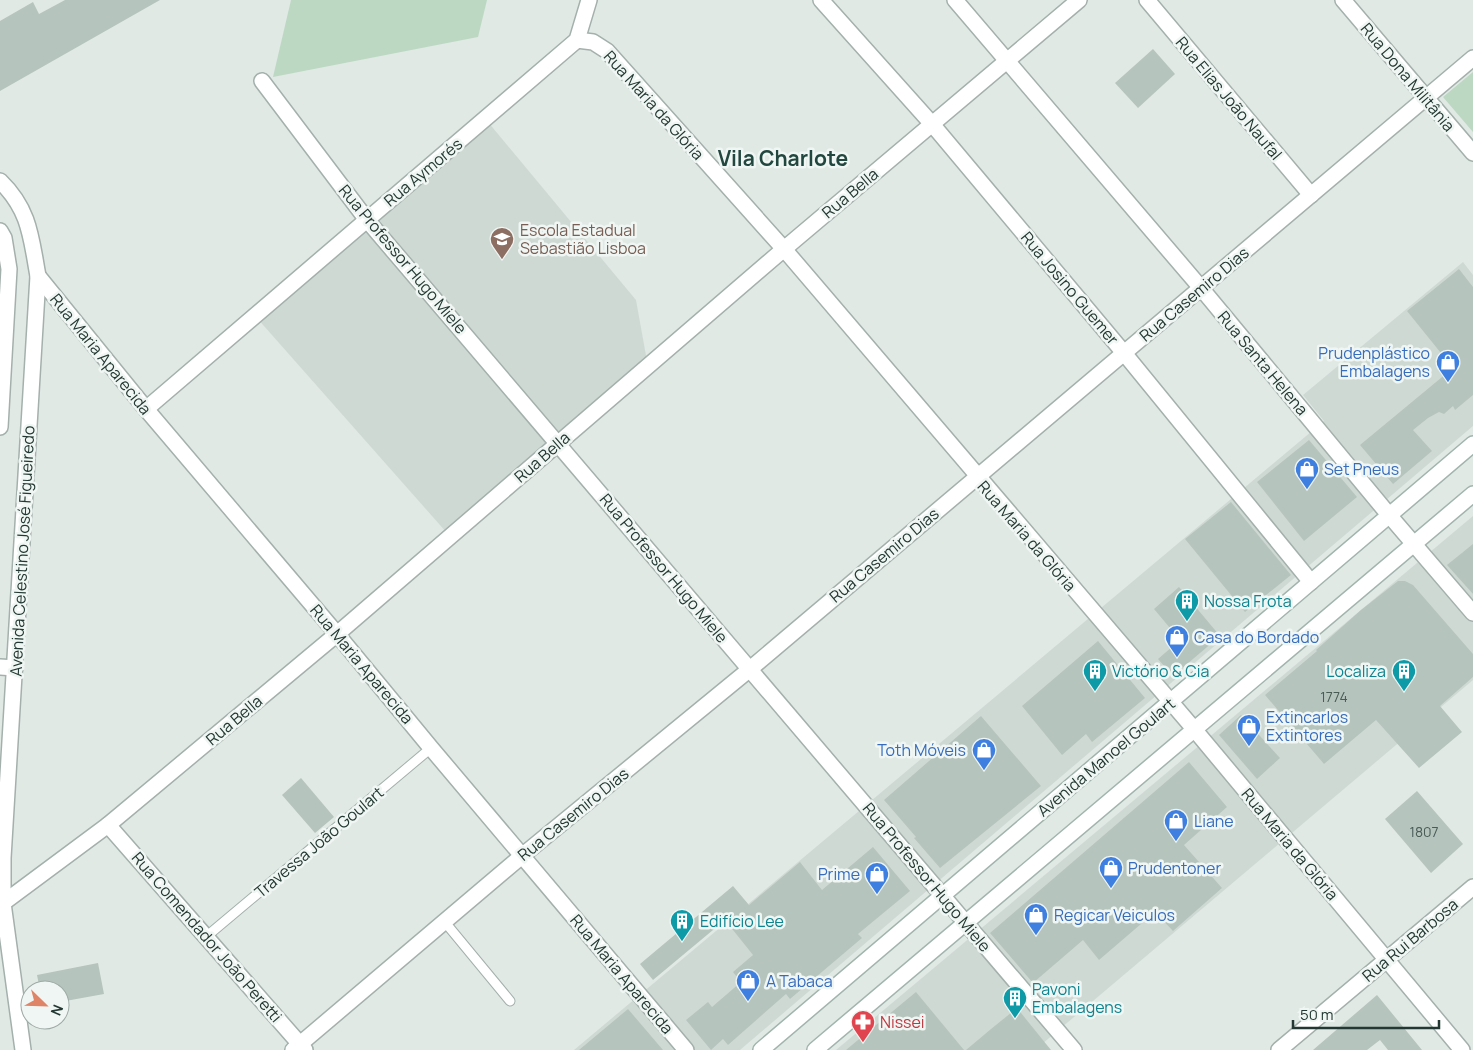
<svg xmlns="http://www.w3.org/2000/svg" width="1473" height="1050" font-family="Manrope,sans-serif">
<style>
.built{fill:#cfd9d4}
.green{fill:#bcd8c3}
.building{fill:#b6c4be}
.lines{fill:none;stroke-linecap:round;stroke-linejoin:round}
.service-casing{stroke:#a4b0ac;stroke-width:11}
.minor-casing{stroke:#a4b0ac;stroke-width:18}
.tertiary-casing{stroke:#a4b0ac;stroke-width:18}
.secondary-casing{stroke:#a1b4ad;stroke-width:18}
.service{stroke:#fff;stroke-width:9}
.minor{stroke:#fff;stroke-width:15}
.tertiary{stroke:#fff;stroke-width:15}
.secondary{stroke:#fff;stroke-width:15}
.labels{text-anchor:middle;stroke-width:5;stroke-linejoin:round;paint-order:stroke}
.number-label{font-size:14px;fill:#485b55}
.street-label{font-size:16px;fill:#233832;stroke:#f0f6f3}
.education-label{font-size:16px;fill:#785e54;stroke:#f0f6f3;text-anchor:start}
.shop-label{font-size:16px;fill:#366cbe;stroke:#f0f6f3;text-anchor:start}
.culture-label{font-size:16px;fill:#0d838f;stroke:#f0f6f3;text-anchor:start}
.health-label{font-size:16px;fill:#be3a42;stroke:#f0f6f3;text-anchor:start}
.district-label{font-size:21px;font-weight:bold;fill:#22473e;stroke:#f0f6f3}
</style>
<rect width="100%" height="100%" fill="#e1e9e5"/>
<!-- built -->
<g class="built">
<path d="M 488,122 L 636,300 L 647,361 L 447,533 L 256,317 Z"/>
<path d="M 1463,262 L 1473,275 L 1473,426 L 740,1050 L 574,1050 L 1324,421 L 1303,395 Z"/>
<path d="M 1473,516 L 1473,680 L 1035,1050 L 836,1050 Z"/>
</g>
<!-- green -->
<g class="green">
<path d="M 291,0 L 487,0 L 478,37 L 273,77 Z"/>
<path d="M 1473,72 L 1473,132 L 1443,97 Z"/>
</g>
<!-- building -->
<g class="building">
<path d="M 65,0 L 160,0 L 0,91 L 0,21 L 33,2 L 39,14 Z"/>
<path d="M 1153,49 L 1175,74 L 1138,108 L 1115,83 Z"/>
<path d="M 1459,269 L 1473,287 L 1473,395 L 1455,410 L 1453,406 L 1444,414 L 1439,412 L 1428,418 L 1413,430 L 1432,451 L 1393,484 L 1360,445 L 1453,368 L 1407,311 Z"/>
<path d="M 1309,440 L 1357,497 L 1304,541 L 1257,482 Z"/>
<path d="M 1231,502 L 1291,575 L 1245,612 L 1185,539 Z"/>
<path d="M 1473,544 L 1473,594 L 1447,565 Z"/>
<path d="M 1398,581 L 1405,581 L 1413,585 L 1473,654 L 1473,677 L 1440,706 L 1462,732 L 1419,768 L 1376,720 L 1324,764 L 1265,695 L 1317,651 L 1316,650 L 1361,610 Z"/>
<path d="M 1179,587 L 1220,636 L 1173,676 L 1158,659 L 1180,640 L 1154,609 Z"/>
<path d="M 1098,641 L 1145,698 L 1092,742 L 1086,734 L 1062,755 L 1022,706 Z"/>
<path d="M 1241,715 L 1280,758 L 1257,779 L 1219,735 Z"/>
<path d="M 981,716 L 1041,786 L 940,868 L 914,838 L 916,837 L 884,800 Z"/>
<path d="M 1189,762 L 1227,807 L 1184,845 L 1222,888 L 1173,931 L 1155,912 L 1099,960 L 1083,940 L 1033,983 L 990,933 Z"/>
<path d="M 301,778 L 334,817 L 315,833 L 282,795 Z"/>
<path d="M 1417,791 L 1463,844 L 1431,873 L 1385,819 Z"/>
<path d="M 873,847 L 910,891 L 858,934 L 862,938 L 790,999 L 786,994 L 728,1045 L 723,1039 L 711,1050 L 686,1020 L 708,1002 L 712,1007 L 741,982 L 733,972 L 753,955 L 725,920 L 653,980 L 640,964 L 733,886 L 749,905 L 800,862 L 822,890 Z"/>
<path d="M 98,963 L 104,994 L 60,1002 L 60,990 L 40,990 L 37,975 Z"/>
<path d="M 916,992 L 964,1050 L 846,1050 L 864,1035 Z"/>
<path d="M 1377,995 L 1422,1050 L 1388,1050 L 1380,1040 L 1367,1050 L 1313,1050 Z"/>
<path d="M 1017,1008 L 1051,1050 L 966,1050 L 991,1029 Z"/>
<path d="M 628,1009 L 663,1050 L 579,1050 Z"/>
</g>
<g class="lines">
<!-- service casing -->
<g class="service-casing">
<g id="service">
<path d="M 444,921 L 510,1001"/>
<path d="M 207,936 L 431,748"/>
</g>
</g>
<!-- minor casing -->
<g class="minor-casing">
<g id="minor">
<path d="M 821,0 L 932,124 L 1124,353 L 1311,582"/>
<path d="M 955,0 L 1201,288 L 1389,515 L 1473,613"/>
<path d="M 1147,0 L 1311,195"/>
<path d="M 1343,0 L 1473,153"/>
<path d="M 577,40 L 593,42 L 607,51 L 784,249 L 1194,729 L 1462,1050"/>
<path d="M 262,81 L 367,220 L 1074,1050"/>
<path d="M 38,276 L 146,409 L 337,634 L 431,748 L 686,1050"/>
<path d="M 146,409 L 577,40 L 589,0"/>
<path d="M 0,667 L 15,668"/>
<path d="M 108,825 L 305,1050"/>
<path d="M 0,907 L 3,903 L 108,825 L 337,634 L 784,249 L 1079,0"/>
<path d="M 293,1050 L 523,855 L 750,669 L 1473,58"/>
<path d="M 1279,1050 L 1473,887"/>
</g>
</g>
<!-- tertiary casing -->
<g class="tertiary-casing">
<g id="tertiary">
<path d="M 0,181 C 30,210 31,238 38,276 L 3,858 L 3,903 L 23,1050"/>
<path d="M 0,231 L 4,238 L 9,269 L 0,427"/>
</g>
</g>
<!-- secondary casing -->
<g class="secondary-casing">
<g id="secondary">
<path d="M 761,1050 L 1473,444"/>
<path d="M 815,1050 L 1473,494"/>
</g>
</g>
<!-- service -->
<use href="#service" class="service"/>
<!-- minor -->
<use href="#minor" class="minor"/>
<!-- tertiary -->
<use href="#tertiary" class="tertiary"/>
<!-- secondary -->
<use href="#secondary" class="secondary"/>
</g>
<!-- icons -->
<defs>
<g id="school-pin" transform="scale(1.25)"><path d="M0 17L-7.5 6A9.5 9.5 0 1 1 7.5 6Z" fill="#8d6e63" stroke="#f0f6f3"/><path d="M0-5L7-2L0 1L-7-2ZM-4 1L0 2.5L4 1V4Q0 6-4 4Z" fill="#fff"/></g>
<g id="shop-pin" transform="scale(1.25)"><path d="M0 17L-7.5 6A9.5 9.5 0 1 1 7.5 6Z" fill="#3f7fe0" stroke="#f0f6f3"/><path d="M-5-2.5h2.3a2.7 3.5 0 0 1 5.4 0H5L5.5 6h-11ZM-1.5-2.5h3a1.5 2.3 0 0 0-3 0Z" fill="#fff"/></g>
<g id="building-pin" transform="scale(1.25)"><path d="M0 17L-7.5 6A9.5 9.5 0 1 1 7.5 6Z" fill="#0f9aa8" stroke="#f0f6f3"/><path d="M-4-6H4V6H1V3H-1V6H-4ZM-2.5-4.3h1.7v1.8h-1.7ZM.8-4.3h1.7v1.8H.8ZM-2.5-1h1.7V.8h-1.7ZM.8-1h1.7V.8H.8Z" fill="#fff"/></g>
<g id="pharmacy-pin" transform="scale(1.25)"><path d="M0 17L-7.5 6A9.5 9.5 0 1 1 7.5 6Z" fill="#e0444e" stroke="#f0f6f3"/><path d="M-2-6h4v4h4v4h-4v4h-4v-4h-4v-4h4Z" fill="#fff"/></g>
</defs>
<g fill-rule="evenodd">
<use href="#school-pin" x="502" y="239"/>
<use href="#shop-pin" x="1448" y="362"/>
<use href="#shop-pin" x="1307" y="469"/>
<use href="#building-pin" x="1187" y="601"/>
<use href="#shop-pin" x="1177" y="637"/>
<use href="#building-pin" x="1095" y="671"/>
<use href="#building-pin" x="1404" y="671"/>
<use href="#shop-pin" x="1249" y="726"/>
<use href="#shop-pin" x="984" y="750"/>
<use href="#shop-pin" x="1176" y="821"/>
<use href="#shop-pin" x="1111" y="868"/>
<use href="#shop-pin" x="877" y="874"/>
<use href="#shop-pin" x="1036" y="915"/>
<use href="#building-pin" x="682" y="921"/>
<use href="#shop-pin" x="748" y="981"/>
<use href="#building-pin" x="1015" y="998"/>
<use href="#pharmacy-pin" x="863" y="1022"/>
</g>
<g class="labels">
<!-- number labels -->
<g class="number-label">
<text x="1334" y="702">1774</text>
<text x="1424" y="837">1807</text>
</g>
<!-- street labels -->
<g class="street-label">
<text transform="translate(1408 77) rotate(50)" y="6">Rua Dona Militânia</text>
<text transform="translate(1229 98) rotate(50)" y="6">Rua Elias João Naufal</text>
<text transform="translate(654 105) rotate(48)" y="6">Rua Maria da Glória</text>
<text transform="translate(423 172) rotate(-40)" y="6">Rua Aymorés</text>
<text transform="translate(850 193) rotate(-40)" y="6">Rua Bella</text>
<text transform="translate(403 259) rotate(50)" y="6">Rua Professor Hugo Miele</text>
<text transform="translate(1070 288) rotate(50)" y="6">Rua Josino Guemer</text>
<text transform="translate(1194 294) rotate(-40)" y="6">Rua Casemiro Dias</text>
<text transform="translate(101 354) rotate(51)" y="6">Rua Maria Aparecida</text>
<text transform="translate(1263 363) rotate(50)" y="6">Rua Santa Helena</text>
<text transform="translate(542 457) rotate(-41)" y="6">Rua Bella</text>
<text transform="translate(1027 536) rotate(49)" y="6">Rua Maria da Glória</text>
<text transform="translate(22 551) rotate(-87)" y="6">Avenida Celestino José Figueiredo</text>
<text transform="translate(884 555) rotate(-40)" y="6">Rua Casemiro Dias</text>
<text transform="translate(664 568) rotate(50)" y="6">Rua Professor Hugo Miele</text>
<text transform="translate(362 664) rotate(50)" y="6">Rua Maria Aparecida</text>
<text transform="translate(234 720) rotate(-40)" y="6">Rua Bella</text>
<text transform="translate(1106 757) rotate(-40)" y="6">Avenida Manoel Goulart</text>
<text transform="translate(573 814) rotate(-39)" y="6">Rua Casemiro Dias</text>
<text transform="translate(319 842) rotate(-40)" y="6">Travessa João Goulart</text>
<text transform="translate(1290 844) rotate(50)" y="6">Rua Maria da Glória</text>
<text transform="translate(927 877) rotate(50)" y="6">Rua Professor Hugo Miele</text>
<text transform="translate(207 937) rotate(49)" y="6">Rua Comendador João Peretti</text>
<text transform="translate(1410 940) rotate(-40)" y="6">Rua Rui Barbosa</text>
<text transform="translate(622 974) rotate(50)" y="6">Rua Maria Aparecida</text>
</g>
<!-- education labels -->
<g class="education-label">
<text x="520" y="236">Escola Estadual<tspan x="520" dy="18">Sebastião Lisboa</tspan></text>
</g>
<!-- shop labels -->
<g class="shop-label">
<text x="1430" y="359" text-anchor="end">Prudenplástico<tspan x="1430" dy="18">Embalagens</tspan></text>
<text x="1324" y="475">Set Pneus</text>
<text x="1194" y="643">Casa do Bordado</text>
<text x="1266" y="723">Extincarlos<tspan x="1266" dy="18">Extintores</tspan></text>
<text x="966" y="756" text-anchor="end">Toth Móveis</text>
<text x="1194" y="827">Liane</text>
<text x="1128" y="874">Prudentoner</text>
<text x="860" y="880" text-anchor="end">Prime</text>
<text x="1054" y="921">Regicar Veiculos</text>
<text x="766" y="987">A Tabaca</text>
</g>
<!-- culture labels -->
<g class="culture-label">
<text x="1204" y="607">Nossa Frota</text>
<text x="1112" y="677">Victório &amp; Cia</text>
<text x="1386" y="677" text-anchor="end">Localiza</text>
<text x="700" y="927">Edifício Lee</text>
<text x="1032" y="995">Pavoni<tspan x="1032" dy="18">Embalagens</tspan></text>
</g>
<!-- health labels -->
<g class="health-label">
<text x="880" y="1028">Nissei</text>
</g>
<!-- district labels -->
<g class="district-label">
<text x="783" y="166">Vila Charlote</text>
</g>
</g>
<!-- north arrow -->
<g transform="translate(45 1005) rotate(113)"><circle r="24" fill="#f0f6f3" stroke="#9eaaa6"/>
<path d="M0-4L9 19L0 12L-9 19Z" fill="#e08467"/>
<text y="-8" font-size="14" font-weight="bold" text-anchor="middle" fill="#233832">N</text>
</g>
<!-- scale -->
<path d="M1293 1020v8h146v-8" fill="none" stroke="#233832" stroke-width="2.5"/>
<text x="1300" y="1020" font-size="15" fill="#233832" stroke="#f0f6f3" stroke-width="4" paint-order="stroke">50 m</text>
</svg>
